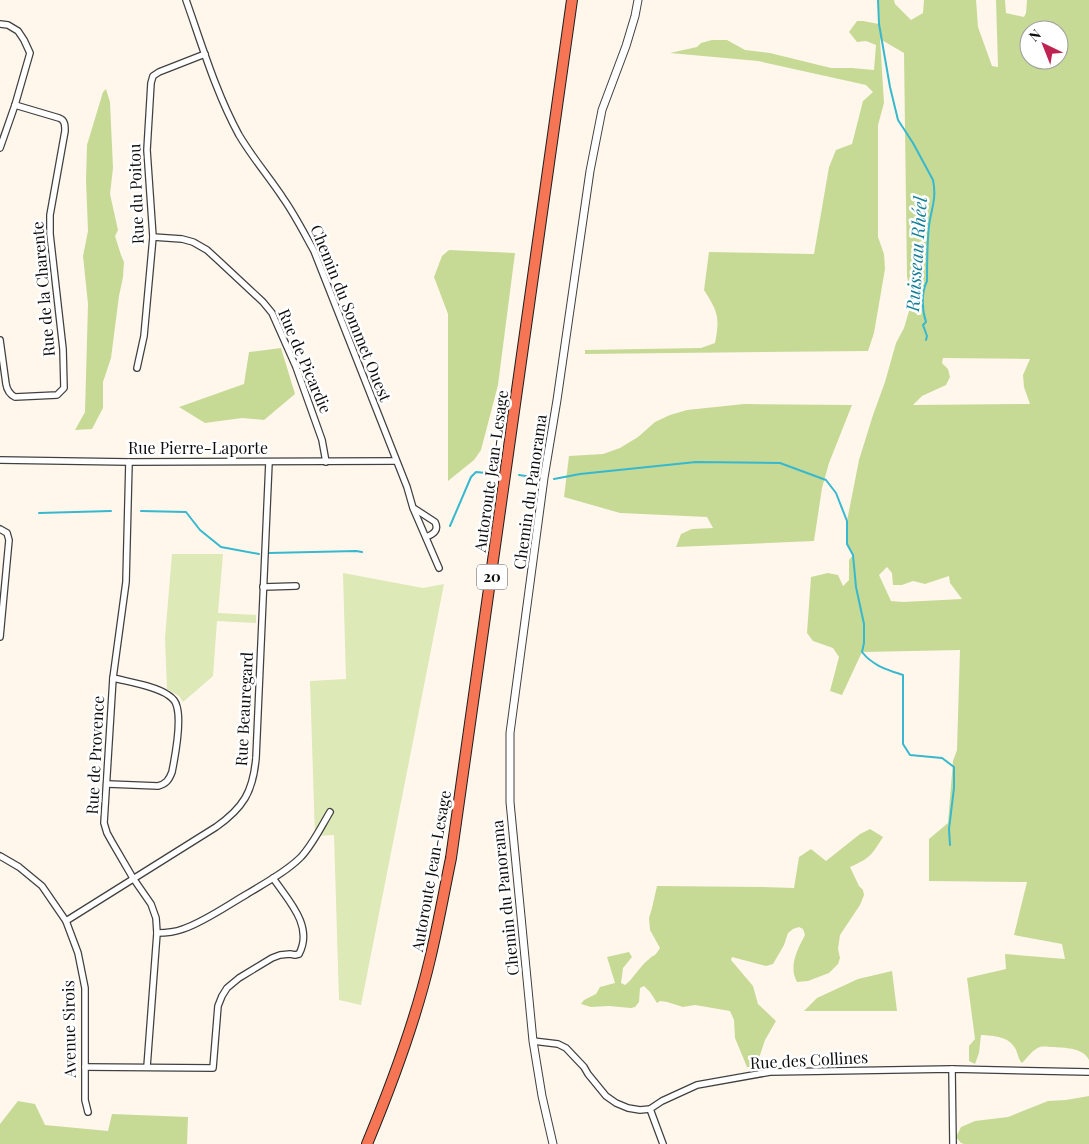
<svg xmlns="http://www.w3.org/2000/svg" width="1089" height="1144" font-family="'Playfair Display',serif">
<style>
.green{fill:#dde9b6}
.forest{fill:#c6da95;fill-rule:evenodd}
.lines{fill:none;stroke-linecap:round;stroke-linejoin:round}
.stream{stroke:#37b8ce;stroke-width:2}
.minor-casing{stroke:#404040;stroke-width:8}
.tertiary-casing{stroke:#404040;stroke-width:9}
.motorway-casing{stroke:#1e1e1e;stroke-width:12}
.minor{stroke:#fff;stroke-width:5.5}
.tertiary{stroke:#fff;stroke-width:7}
.motorway{stroke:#f57554;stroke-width:10}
.labels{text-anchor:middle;stroke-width:5;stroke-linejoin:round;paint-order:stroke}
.shield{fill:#fff;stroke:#565656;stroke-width:1}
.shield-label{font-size:15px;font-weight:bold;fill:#0d0d0d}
.street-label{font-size:16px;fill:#0d0d0d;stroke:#fff}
.water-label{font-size:18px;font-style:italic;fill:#157f98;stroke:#fff}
</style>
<rect width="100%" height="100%" fill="#fff7ec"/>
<!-- green -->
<g class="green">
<path d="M 172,554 L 223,554 L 218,613 L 256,615 L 256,623 L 217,621 L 213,676 L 183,702 L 179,696 L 167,689 L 165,638 Z"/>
<path d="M 343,573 L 423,588 L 444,584 L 361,1005 L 339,1000 L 334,835 L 315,836 L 310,681 L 346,679 Z"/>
</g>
<!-- forest -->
<g class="forest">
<path d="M 878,0 L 894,0 L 895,4 L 911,20 L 923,13 L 924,0 L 976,0 L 978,27 L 992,66 L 998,67 L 996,0 L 1005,0 L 1006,13 L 1024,17 L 1026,13 L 1027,0 L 1089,0 L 1089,1060 C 1083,1047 1064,1048 1052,1047 C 1049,1047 1044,1046 1040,1047 C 1033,1049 1027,1058 1022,1063 C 1018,1059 1018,1053 1015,1048 C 1008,1036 994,1036 981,1035 L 979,1053 L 975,1064 L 969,1061 L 969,1046 L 975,1039 L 967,978 L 1006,969 L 1005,954 L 1065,959 L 1062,944 L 1014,935 L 1027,882 L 929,881 L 929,839 L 948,823 L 953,761 L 957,750 L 960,650 L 862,652 L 842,695 L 830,691 L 839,657 L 833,648 L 813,641 L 807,633 L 811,577 L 828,573 L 838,575 L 843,586 L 849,580 L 849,560 L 853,555 L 847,544 L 847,521 L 859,460 L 873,415 L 885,382 L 896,343 L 904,328 L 912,301 L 907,276 L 904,53 L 880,39 L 884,103 L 878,125 L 878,237 L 884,254 L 885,269 L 874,333 L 868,351 L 585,354 L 585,350 L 701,348 L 715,343 C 720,317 718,312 704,290 L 709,252 L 814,254 L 829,167 L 836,150 L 852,144 L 863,101 L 873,92 L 866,85 L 758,61 L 670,53 L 697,47 L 701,43 L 712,40 L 727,40 L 745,50 L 770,53 L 831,68 L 852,68 L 874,70 L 876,45 L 866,41 L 857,42 L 849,32 L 857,21 L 863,21 L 879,24 ZM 1029,30 L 1059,30 L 1059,60 L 1029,60 ZM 943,358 L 1030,359 L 1023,375 L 1024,387 L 1030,404 L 913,405 L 922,396 L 946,385 L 950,377 L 948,369 L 942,363 ZM 887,567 L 892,573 L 893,585 L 902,585 L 913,581 L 925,584 L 949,576 L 950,583 L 962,599 L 903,602 L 891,601 L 879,575 Z"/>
<path d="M 106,89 L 110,102 L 113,168 L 110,194 L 118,230 L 115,236 L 121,255 L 124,262 L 123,277 L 119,296 L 111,358 L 103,382 L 103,408 L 92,429 L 75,430 L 85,412 L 88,304 L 83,256 L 88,231 L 86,180 L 87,145 L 103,92 Z"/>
<path d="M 449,250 L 515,253 L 498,385 L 481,450 L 474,460 L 448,481 L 448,314 L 434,277 L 442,256 Z"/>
<path d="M 281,348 L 295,394 L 264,420 L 242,418 L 205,423 L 179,407 L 244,384 L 249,352 Z"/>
<path d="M 744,404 L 852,405 L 829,463 L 822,488 L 814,541 L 676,547 L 681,534 L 692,529 L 713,528 L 707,517 L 620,513 L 564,497 L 569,456 L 603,454 L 620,448 L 638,437 L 655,422 L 670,415 L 687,410 Z"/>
<path d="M 870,829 L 883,837 C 871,856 870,858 850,867 L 859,886 L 863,890 L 864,895 L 860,905 L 840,935 L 838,949 L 840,958 L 838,964 L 829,973 L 808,981 L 797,982 C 788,966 798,949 805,935 L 803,929 L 799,927 L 793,929 L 788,933 L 784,945 L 773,964 L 766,966 L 732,957 L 731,960 L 753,986 L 758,1004 L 776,1021 L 765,1040 L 759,1058 L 751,1067 L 747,1067 L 735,1038 L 734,1020 L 730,1011 L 695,1005 L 683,1007 L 667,1002 L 660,1001 L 657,1003 L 650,992 L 644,986 L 640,988 L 639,1002 L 635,1007 L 631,1008 L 609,1006 L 591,1007 L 581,1004 L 584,1000 L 596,994 L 600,987 L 615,983 L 607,957 L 629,952 L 632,957 L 623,968 L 621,983 L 625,985 C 634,978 639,967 648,960 C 654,954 655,957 660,948 L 650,930 L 649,918 L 652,908 L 657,886 L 763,887 L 794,888 L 799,857 L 811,849 L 826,861 L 860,834 Z"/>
<path d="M 892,971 L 897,1011 L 804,1011 L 817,998 L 858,979 Z"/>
<path d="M 1089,1096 L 1089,1144 L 964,1144 L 961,1143 L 956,1137 L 961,1127 L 975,1121 L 1008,1117 L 1048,1101 L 1066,1100 Z"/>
<path d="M 18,1101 L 35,1104 L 45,1125 L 108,1131 L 112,1114 L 188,1117 L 187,1144 L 0,1144 L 0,1124 Z"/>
</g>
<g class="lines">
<!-- stream -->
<g class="stream">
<path d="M 878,0 L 879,24 L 890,87 L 898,120 L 913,143 L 933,180 C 937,199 931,209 929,226 C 927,244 927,263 927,281 C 921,293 922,310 926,322 L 923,325 L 927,336 L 926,340"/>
<path d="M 519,475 L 532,477"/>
<path d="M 554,479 L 580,474 L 696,462 L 780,463 L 826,480 L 836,493 L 847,521 L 847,544 L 853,555 L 856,587 L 864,624 L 864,643 L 862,652 C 873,666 888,670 903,675 L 903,744 L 910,755 L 942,758 L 954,767 L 954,788 L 949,829 L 950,845"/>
<path d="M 141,511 L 186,512 L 200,530 L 221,547 L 259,554"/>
<path d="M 39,513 L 111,511"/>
<path d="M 450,526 L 471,477 L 476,472 L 486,473"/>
<path d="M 269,553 L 356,551 L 362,552"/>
</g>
<!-- minor casing -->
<g class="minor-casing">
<g id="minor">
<path d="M 186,0 C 202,45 216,93 239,135 C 252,157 269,177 283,198 C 295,215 304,233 314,251 L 407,487 L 413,508 L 439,568"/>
<path d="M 0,24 L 8,25 L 18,31 L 24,40 L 30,53 L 15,105 L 0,148"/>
<path d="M 153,237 L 182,239 L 193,242 L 207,250 L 219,261 L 263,302 L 272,313 L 296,367 L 322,440 L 326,462"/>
<path d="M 0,340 L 6,384 C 7,390 9,394 15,397 L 57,395 L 64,388 L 63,349 L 50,234 L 50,215 L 65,131 C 65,125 65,120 59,118 L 15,105"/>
<path d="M 137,368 L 144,336 L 153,237 L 147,150 L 151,83 L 153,76 L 159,72 L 205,54"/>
<path d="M 0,460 L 129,462 L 396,461"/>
<path d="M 129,462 L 126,582 L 113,678 L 104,823 L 107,833 L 112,842 L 133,878 L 151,904 L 156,918 L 157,933 L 147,1067"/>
<path d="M 415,509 L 435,522 C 439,530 434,534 426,537"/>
<path d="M 0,529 L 7,533 L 9,540 L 0,637"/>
<path d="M 263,587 L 296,586"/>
<path d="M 108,784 L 158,786 C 166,784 169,780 172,772 C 175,757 181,722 177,707 C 176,702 173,698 168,695 C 155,686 129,682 113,678"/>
<path d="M 0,856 L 19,867 L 42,886 L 66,921 L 78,953 L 85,988 L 85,1100 L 88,1112"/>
<path d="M 66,921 L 216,827 C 243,808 253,792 256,758 L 269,462"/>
<path d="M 157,933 C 166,933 175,932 183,929 C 204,922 228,905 247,894 C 265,883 286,872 301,857 C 313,844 321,827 330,812"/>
<path d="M 533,1041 L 558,1044 L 566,1048 L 584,1067 L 588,1074 L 606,1096 L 616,1103 L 628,1108 L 640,1110 L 650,1109 L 662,1101 L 697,1085 L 770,1072 L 952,1069 L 1089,1072"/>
<path d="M 85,1067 L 213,1068 L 218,1006 L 222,996 L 227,988 L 239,978 L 272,958 L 280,955 L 290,954 L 295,955 L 299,954 C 314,926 288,900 273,878"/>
<path d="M 952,1069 L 953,1144"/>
<path d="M 650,1109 L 663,1144"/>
</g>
</g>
<!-- tertiary casing -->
<g class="tertiary-casing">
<path id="tertiary" d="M 553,1144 L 542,1096 L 533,1041 L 510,802 L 510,733 L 544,478 L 557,400 L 590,171 L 602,110 L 626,46 L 635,16 L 638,0"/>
</g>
<!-- motorway casing -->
<g class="motorway-casing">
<path id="motorway" d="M 367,1144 C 392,1084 415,1023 430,959 C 438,926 444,892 451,858 L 572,0"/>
</g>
<!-- minor -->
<use href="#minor" class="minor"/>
<!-- tertiary -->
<use href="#tertiary" class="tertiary"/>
<!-- motorway -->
<use href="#motorway" class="motorway"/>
</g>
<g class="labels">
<!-- shield labels -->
<rect class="shield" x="477" y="564.5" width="30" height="25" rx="4"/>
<g class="shield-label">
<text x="492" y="582">20</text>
</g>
<!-- street labels -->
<g class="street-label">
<text transform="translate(136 194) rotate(-92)" y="6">Rue du Poitou</text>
<text transform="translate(43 289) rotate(-95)" y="6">Rue de la Charente</text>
<text transform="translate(351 313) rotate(68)" y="6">Chemin du Sommet Ouest</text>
<text transform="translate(305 361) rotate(67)" y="6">Rue de Picardie</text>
<text x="198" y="454">Rue Pierre-Laporte</text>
<text transform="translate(491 471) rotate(-82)" y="6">Autoroute Jean-Lesage</text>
<text transform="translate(530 492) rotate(-82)" y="6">Chemin du Panorama</text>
<text transform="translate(244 709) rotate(-87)" y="6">Rue Beauregard</text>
<text transform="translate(95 755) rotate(-87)" y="6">Rue de Provence</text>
<text transform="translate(431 871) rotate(-80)" y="6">Autoroute Jean-Lesage</text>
<text transform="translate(505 898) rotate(-96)" y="6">Chemin du Panorama</text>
<text transform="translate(69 1029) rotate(-91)" y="6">Avenue Sirois</text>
<text transform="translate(809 1060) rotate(-3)" y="6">Rue des Collines</text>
</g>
<!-- water labels -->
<g class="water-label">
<text transform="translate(917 254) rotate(-86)" y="6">Ruisseau Rhéel</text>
</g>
</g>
<!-- north arrow -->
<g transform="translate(1044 45) rotate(317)"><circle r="24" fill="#ffffff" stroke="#9e9e9e"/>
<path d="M0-4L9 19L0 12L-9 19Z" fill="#be2452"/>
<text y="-8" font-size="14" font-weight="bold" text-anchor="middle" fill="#0d0d0d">N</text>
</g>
</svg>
